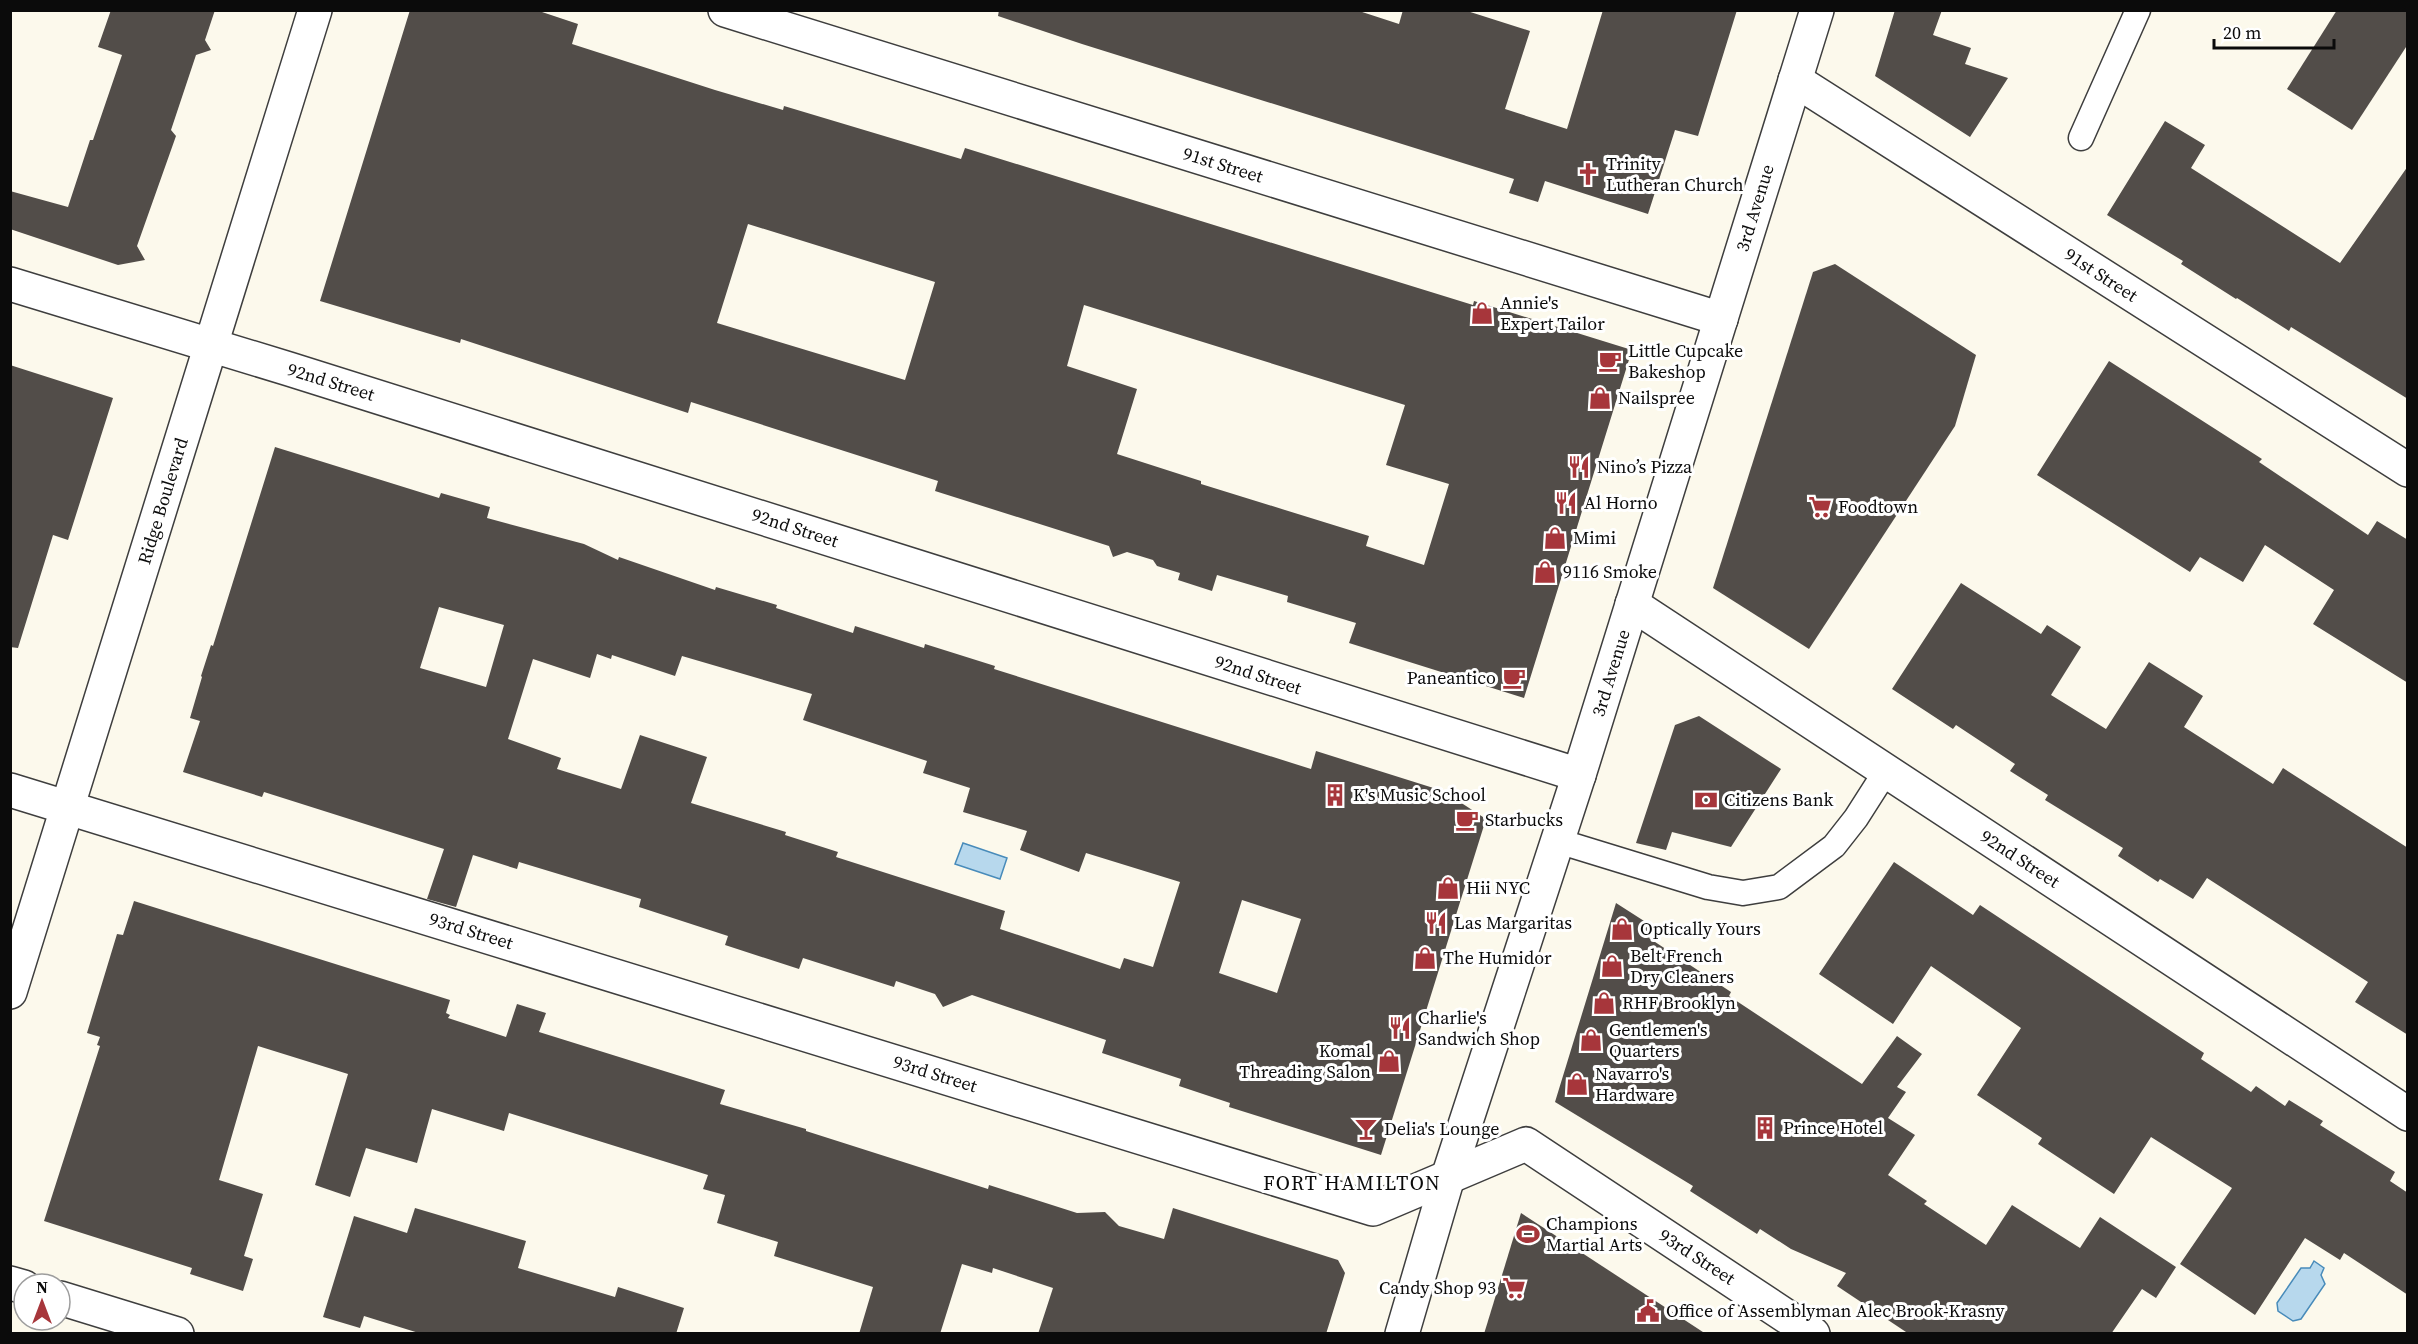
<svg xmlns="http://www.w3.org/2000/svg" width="2418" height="1344" font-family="'Source Serif 4',serif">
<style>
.water{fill:#b7d8ed;stroke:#488bba;stroke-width:1.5}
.building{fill:#524d49;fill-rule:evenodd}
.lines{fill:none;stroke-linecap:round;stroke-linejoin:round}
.service-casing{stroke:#3e3e3e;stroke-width:27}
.minor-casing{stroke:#3e3e3e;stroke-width:36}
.tertiary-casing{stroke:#3e3e3e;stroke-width:36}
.service{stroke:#fff;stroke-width:24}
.minor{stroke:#fff;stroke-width:33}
.tertiary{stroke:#fff;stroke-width:33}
.labels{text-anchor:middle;stroke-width:6;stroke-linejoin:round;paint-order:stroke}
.poi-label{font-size:18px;fill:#0b0b0b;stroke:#fff;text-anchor:start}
.street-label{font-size:18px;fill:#0b0b0b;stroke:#fff}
.neighbourhood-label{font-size:20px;letter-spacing:1.5px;fill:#0b0b0b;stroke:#fff}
</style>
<rect width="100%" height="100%" fill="#fcf9ec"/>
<!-- water -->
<g class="water">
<path d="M 963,843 L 1007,858 L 1000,879 L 955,864 Z"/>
<path d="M 2314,1261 L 2324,1268 L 2321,1275 L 2325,1284 L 2301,1319 L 2293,1321 L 2278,1311 L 2277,1303 L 2301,1268 L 2310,1268 Z"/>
</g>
<!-- building -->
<g class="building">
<path d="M 111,10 L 215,10 L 205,40 L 211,50 L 196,55 L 171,130 L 176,136 L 137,246 L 145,260 L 118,265 L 10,229 L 10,191 L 68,207 L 90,140 L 93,140 L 122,55 L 98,47 Z"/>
<path d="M 410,10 L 536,10 L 578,24 L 572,44 L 715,90 L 783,110 L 784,106 L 961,159 L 965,148 L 1473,305 L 1474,301 L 1632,350 L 1524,698 L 1349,643 L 1356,623 L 1287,602 L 1288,596 L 1217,575 L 1212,591 L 1178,580 L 1180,573 L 1157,566 L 1153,560 L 1127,552 L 1113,557 L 1109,546 L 935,491 L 938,481 L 691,402 L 688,413 L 461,339 L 460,343 L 320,301 ZM 748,224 L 935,282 L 905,380 L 717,323 ZM 1084,305 L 1405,405 L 1386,465 L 1449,484 L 1424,565 L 1366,546 L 1369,536 L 1201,484 L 1201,481 L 1117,454 L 1137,389 L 1067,366 Z"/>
<path d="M 999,10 L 1356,10 L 1399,24 L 1403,10 L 1464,10 L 1530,31 L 1505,109 L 1567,129 L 1603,10 L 1737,10 L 1698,136 L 1675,130 L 1648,214 L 1545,181 L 1538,202 L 1509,193 L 1514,179 L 1082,44 L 998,16 Z"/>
<path d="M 1895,10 L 1942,10 L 1933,35 L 1971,48 L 1965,64 L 2008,78 L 1970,137 L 1875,76 Z"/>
<path d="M 2337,10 L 2408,10 L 2408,44 L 2352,130 L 2287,89 Z"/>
<path d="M 2165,121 L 2205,145 L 2191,168 L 2340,263 L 2408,166 L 2408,399 L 2291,327 L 2289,331 L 2237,298 L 2236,299 L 2181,264 L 2183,261 L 2107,215 Z"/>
<path d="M 1835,264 L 1976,355 L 1955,426 L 1809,649 L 1713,588 L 1813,272 Z"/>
<path d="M 2109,361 L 2262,459 L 2259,462 L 2368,535 L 2377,521 L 2408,540 L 2408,683 L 2313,624 L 2334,590 L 2265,545 L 2243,582 L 2200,557 L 2190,572 L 2037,475 Z"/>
<path d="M 10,365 L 113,398 L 68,540 L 53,535 L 18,648 L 10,647 Z"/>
<path d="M 275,447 L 439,498 L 441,493 L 490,507 L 487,518 L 584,544 L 618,560 L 619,557 L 715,590 L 716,587 L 777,605 L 776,608 L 853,633 L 855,626 L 924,648 L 925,644 L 995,666 L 994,669 L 1311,769 L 1316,751 L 1443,791 L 1486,819 L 1381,1155 L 1229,1107 L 1230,1103 L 1179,1086 L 1181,1079 L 1102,1053 L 1106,1040 L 972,995 L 943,1007 L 935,994 L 896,981 L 894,987 L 803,958 L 799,969 L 725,945 L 728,936 L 639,907 L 641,899 L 519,862 L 517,869 L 473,855 L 456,907 L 427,899 L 444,849 L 264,792 L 262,797 L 183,772 L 200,721 L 190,718 L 202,677 L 201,676 L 211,645 L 213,646 ZM 439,607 L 504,625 L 486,687 L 420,668 ZM 597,654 L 611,659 L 612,655 L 675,676 L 682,656 L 812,694 L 803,720 L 927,761 L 923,773 L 970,788 L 963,812 L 1027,831 L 1020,850 L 1079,872 L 1086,853 L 1180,882 L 1153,967 L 1124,958 L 1120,969 L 1000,929 L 1005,911 L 836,857 L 838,852 L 785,835 L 786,832 L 691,803 L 707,757 L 640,735 L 621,789 L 557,769 L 561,758 L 508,739 L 533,659 L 590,678 ZM 1242,900 L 1301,919 L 1277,993 L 1219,973 Z"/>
<path d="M 1961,583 L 2041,634 L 2047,625 L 2081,647 L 2051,695 L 2106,729 L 2149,662 L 2203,696 L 2184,727 L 2273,784 L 2283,768 L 2408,848 L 2408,1035 L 2355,1002 L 2368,982 L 2207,878 L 2193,899 L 2160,879 L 2158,882 L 2118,856 L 2123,848 L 2045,800 L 2048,795 L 2010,771 L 2015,764 L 1956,725 L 1953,729 L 1892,689 Z"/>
<path d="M 1699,716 L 1781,769 L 1731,847 L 1672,832 L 1666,850 L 1636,843 L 1675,725 Z"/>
<path d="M 1894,862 L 1973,915 L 1980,905 L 2204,1053 L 2201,1059 L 2251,1092 L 2256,1086 L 2285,1106 L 2289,1100 L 2323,1121 L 2320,1125 L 2395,1172 L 2390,1181 L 2408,1193 L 2408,1295 L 2344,1253 L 2340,1260 L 2305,1238 L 2255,1315 L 2180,1264 L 2232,1188 L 2151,1137 L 2114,1194 L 2038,1144 L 2042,1138 L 1977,1095 L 2021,1028 L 1931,966 L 1893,1024 L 1819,974 Z"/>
<path d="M 134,901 L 450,1000 L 446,1013 L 450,1015 L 448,1018 L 506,1037 L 517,1004 L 546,1013 L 539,1032 L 725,1090 L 720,1104 L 806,1129 L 806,1131 L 988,1189 L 989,1185 L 1077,1213 L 1105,1212 L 1119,1226 L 1164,1239 L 1173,1208 L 1338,1260 L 1345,1273 L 1326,1334 L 1038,1334 L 1053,1288 L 993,1268 L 992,1273 L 962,1264 L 940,1334 L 859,1334 L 873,1287 L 774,1256 L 778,1242 L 717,1223 L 725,1195 L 703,1189 L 708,1175 L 509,1113 L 504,1131 L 432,1109 L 417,1163 L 366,1148 L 350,1197 L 315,1185 L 348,1074 L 258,1046 L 219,1180 L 263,1194 L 244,1256 L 253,1259 L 243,1291 L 190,1274 L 192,1268 L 44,1221 L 100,1046 L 97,1045 L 100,1037 L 87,1033 L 117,934 L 123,935 Z"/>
<path d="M 1616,903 L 1655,928 L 1649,938 L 1731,992 L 1729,996 L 1862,1084 L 1897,1036 L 1922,1054 L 1897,1087 L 1906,1092 L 1888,1118 L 1915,1135 L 1888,1175 L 1927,1201 L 1924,1204 L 1986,1245 L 2012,1205 L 2080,1248 L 2100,1217 L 2176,1267 L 2156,1298 L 2142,1289 L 2111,1334 L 1909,1334 L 1837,1286 L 1846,1273 L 1791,1249 L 1760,1229 L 1757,1234 L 1690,1191 L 1693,1186 L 1555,1102 Z"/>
<path d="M 415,1208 L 526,1241 L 518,1268 L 615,1297 L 618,1287 L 684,1308 L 676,1334 L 422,1334 L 364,1316 L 360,1328 L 323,1317 L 354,1216 L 407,1233 Z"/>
<path d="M 1521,1213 L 1706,1334 L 1484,1334 Z"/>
</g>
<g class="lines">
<!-- service casing -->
<g class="service-casing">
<g id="service">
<path d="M 2081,138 L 2138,10"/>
<path d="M 1558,841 L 1708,887 L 1743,893 L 1779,887 L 1834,846 L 1856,818 L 1886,771"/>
</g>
</g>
<!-- minor casing -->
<g class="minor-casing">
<g id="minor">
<path d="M 725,10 L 1721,319"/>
<path d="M 1795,80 L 2408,470"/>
<path d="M 10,284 L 289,369 L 1579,775"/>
<path d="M 1632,604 L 2408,1114"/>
<path d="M 10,790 L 1373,1209 L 1526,1144 L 1813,1334"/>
<path d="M 10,1283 L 24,1287"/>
<path d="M 60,1298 L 177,1334"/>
</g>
</g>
<!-- tertiary casing -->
<g class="tertiary-casing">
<g id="tertiary">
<path d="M 10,992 L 315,10"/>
<path d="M 1402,1334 L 1448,1177 L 1579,775 L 1817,10"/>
</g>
</g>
<!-- service -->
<use href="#service" class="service"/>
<!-- minor -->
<use href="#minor" class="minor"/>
<!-- tertiary -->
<use href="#tertiary" class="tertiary"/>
</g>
<!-- icons -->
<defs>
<g id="church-bare" transform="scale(1.8)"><path d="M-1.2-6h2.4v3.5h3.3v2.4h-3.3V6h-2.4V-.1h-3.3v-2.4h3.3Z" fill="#a7363b" stroke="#fff" stroke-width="2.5" paint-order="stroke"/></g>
<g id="shop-bare" transform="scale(1.8)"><path d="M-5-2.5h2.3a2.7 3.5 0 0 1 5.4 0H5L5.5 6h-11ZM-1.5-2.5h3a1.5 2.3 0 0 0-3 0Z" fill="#a7363b" stroke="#fff" stroke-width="2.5" paint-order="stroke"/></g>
<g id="cafe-bare" transform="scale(1.8)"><path d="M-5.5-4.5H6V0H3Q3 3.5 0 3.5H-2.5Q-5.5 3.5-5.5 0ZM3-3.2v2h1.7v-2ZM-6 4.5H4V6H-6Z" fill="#a7363b" stroke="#fff" stroke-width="2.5" paint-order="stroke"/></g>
<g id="restaurant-bare" transform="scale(1.8)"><path d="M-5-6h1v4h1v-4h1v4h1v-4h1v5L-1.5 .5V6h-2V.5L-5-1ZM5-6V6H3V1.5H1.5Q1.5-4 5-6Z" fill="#a7363b" stroke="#fff" stroke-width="2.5" paint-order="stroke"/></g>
<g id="supermarket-bare" transform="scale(1.8)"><path d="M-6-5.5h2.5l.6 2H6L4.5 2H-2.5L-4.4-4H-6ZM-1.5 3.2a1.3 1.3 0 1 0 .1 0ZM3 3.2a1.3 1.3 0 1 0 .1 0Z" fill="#a7363b" stroke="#fff" stroke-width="2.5" paint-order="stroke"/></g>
<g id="building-bare" transform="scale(1.8)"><path d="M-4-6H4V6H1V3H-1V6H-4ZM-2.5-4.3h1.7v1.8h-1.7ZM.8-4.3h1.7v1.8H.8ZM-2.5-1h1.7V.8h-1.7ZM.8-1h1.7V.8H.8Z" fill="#a7363b" stroke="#fff" stroke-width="2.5" paint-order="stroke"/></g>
<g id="bank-bare" transform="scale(1.8)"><path d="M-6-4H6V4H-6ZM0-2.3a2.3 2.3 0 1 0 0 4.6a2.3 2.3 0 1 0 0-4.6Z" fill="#a7363b" stroke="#fff" stroke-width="2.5" paint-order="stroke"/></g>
<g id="bar-bare" transform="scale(1.8)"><path d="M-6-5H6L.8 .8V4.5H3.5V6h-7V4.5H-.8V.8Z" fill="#a7363b" stroke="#fff" stroke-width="2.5" paint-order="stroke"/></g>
<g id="stadium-bare" transform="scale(1.8)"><path d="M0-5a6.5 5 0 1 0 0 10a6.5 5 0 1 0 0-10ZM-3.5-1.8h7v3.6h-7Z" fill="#a7363b" stroke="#fff" stroke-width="2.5" paint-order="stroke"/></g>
<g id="civic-bare" transform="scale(1.8)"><path d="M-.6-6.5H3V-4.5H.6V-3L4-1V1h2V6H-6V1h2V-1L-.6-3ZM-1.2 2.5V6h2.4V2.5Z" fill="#a7363b" stroke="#fff" stroke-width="2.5" paint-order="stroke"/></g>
</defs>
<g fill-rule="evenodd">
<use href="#church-bare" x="1588" y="174"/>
<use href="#shop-bare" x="1482" y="313"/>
<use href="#cafe-bare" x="1610" y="361"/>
<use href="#shop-bare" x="1600" y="398"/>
<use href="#restaurant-bare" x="1579" y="467"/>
<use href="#restaurant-bare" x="1566" y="503"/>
<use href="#supermarket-bare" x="1820" y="507"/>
<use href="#shop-bare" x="1555" y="538"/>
<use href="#shop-bare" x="1545" y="572"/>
<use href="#cafe-bare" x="1514" y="678"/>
<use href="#building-bare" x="1335" y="795"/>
<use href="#bank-bare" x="1706" y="800"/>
<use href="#cafe-bare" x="1467" y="820"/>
<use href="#shop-bare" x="1448" y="888"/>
<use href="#restaurant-bare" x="1436" y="923"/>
<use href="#shop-bare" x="1622" y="929"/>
<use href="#shop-bare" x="1425" y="958"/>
<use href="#shop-bare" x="1612" y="966"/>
<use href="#shop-bare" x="1604" y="1003"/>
<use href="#restaurant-bare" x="1400" y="1028"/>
<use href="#shop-bare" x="1591" y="1040"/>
<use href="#shop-bare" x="1389" y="1061"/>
<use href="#shop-bare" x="1577" y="1084"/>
<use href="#building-bare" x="1765" y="1128"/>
<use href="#bar-bare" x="1366" y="1129"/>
<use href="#stadium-bare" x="1528" y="1234"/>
<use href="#supermarket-bare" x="1514" y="1288"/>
<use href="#civic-bare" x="1648" y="1311"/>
</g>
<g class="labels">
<!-- poi labels -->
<g class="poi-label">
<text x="1606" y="170">Trinity<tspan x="1606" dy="21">Lutheran Church</tspan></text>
<text x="1500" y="309">Annie's<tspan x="1500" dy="21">Expert Tailor</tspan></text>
<text x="1628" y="357">Little Cupcake<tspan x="1628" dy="21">Bakeshop</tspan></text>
<text x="1618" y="404">Nailspree</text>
<text x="1597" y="473">Nino’s Pizza</text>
<text x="1584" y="509">Al Horno</text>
<text x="1838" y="513">Foodtown</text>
<text x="1573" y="544">Mimi</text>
<text x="1563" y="578">9116 Smoke</text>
<text x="1496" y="684" text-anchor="end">Paneantico</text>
<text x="1353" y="801">K's Music School</text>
<text x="1724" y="806">Citizens Bank</text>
<text x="1485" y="826">Starbucks</text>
<text x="1466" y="894">Hii NYC</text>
<text x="1454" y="929">Las Margaritas</text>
<text x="1640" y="935">Optically Yours</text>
<text x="1630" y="962">Belt French<tspan x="1630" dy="21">Dry Cleaners</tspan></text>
<text x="1443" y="964">The Humidor</text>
<text x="1622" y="1009">RHF Brooklyn</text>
<text x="1418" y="1024">Charlie's<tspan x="1418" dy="21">Sandwich Shop</tspan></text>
<text x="1609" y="1036">Gentlemen's<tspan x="1609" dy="21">Quarters</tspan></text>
<text x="1371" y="1057" text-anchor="end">Komal<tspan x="1371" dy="21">Threading Salon</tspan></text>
<text x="1595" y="1080">Navarro's<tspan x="1595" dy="21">Hardware</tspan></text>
<text x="1783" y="1134">Prince Hotel</text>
<text x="1384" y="1135">Delia's Lounge</text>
<text x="1546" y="1230">Champions<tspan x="1546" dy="21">Martial Arts</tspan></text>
<text x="1496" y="1294" text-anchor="end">Candy Shop 93</text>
<text x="1666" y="1317">Office of Assemblyman Alec Brook-Krasny</text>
</g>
<!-- street labels -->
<g class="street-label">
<text transform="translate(1223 165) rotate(17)" y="6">91st Street</text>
<text transform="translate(1755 208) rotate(-73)" y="6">3rd Avenue</text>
<text transform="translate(2101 275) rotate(33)" y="6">91st Street</text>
<text transform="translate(331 382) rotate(17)" y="6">92nd Street</text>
<text transform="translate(163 501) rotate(-73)" y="6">Ridge Boulevard</text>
<text transform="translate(795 528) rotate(18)" y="6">92nd Street</text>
<text transform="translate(1611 673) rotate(-73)" y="6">3rd Avenue</text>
<text transform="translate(1258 675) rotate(18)" y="6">92nd Street</text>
<text transform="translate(2020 859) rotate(33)" y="6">92nd Street</text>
<text transform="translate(471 931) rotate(17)" y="6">93rd Street</text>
<text transform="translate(935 1074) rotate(17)" y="6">93rd Street</text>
<text transform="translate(1697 1257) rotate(33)" y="6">93rd Street</text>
</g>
<!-- neighbourhood labels -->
<g class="neighbourhood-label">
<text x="1352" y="1190">FORT HAMILTON</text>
</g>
</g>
<!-- border -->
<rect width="2418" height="1344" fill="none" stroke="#0b0b0b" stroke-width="24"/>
<!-- north arrow -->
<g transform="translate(42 1302)"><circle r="28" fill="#ffffff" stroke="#9d9d9d" stroke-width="1.5"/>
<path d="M0-4.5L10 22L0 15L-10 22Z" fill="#a7363b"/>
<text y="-9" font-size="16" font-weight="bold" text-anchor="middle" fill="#0b0b0b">N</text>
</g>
<!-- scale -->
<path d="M2214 39v9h120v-9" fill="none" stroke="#0b0b0b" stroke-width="3"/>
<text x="2223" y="39" font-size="18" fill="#0b0b0b" stroke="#ffffff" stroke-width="4.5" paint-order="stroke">20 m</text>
</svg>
